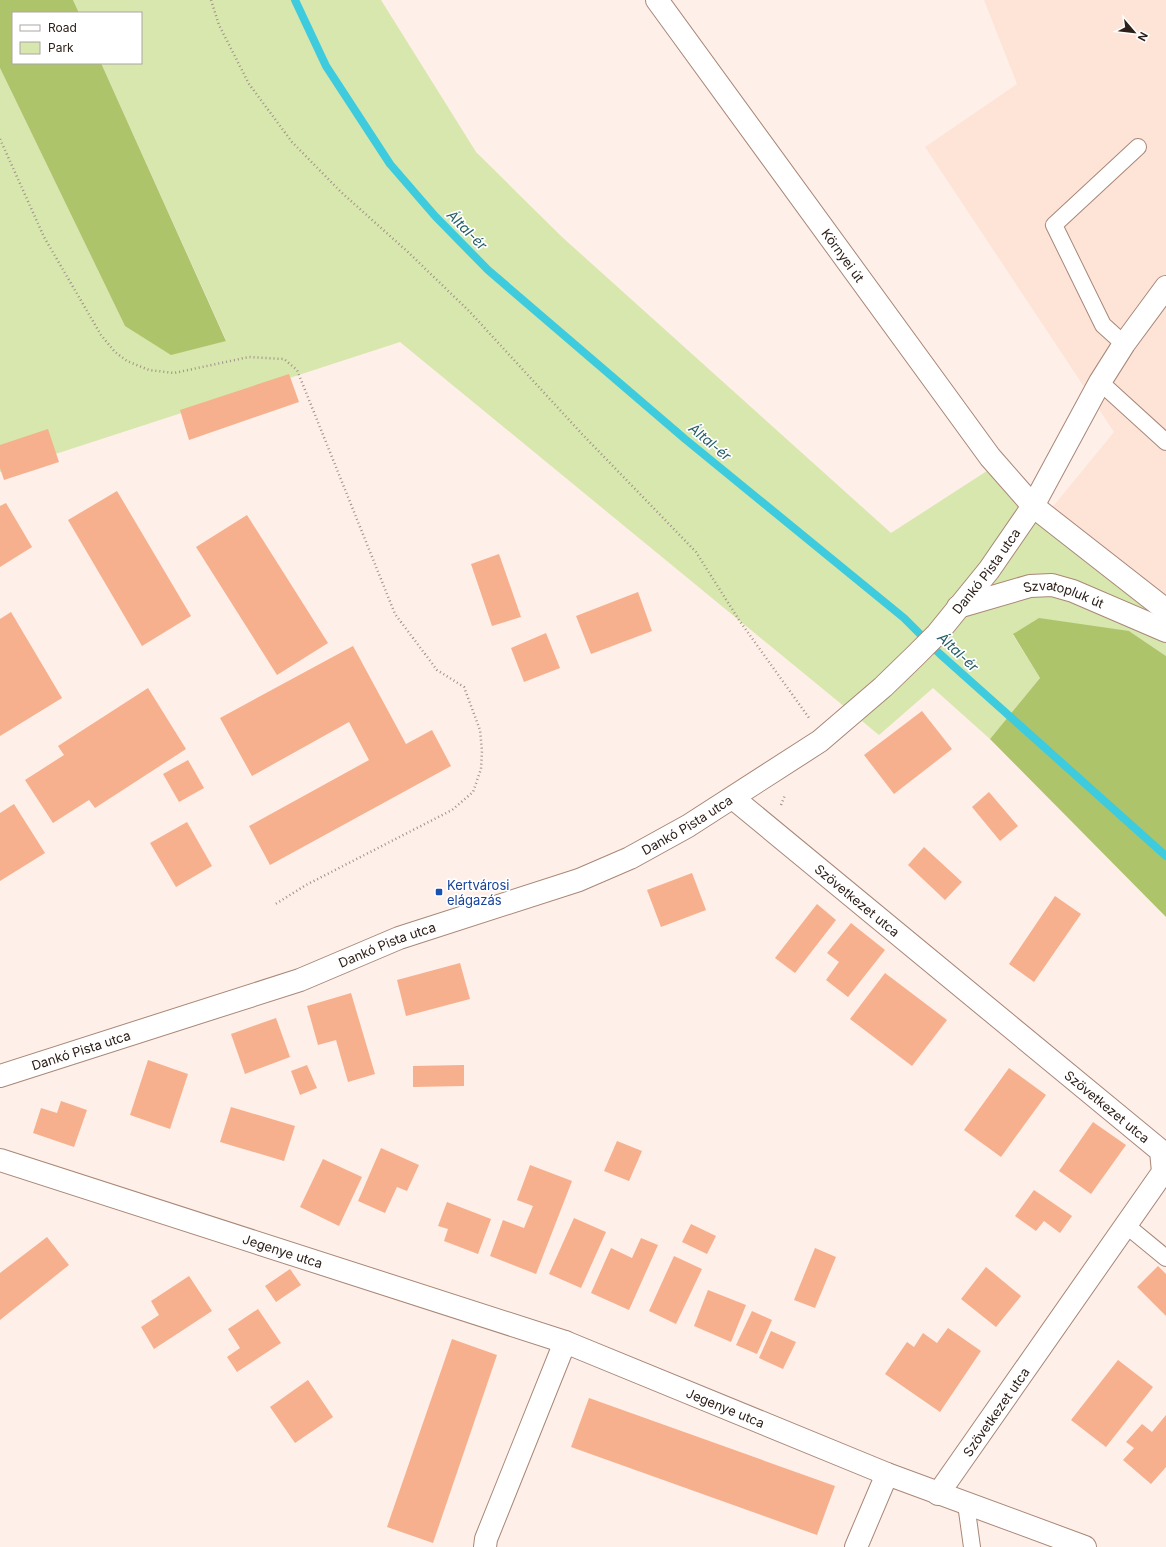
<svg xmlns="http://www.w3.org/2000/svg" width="1166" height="1547" font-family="Inter,sans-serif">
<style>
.built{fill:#fee4d7}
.green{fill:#d7e7ad}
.forest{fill:#adc46b}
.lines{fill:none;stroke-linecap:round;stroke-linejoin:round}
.stream{stroke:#3fcbde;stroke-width:8}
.building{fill:#f6b08d}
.service-casing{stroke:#a88777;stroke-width:18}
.minor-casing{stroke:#a88777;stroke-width:24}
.tertiary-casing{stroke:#a88777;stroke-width:24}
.path{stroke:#9f918a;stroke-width:2.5;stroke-dasharray:1 3;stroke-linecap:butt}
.service{stroke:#fff;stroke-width:16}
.minor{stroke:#fff;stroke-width:22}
.tertiary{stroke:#fff;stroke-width:22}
.transit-dot{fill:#1a4fb4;stroke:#fff;stroke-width:1.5}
.labels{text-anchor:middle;stroke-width:3.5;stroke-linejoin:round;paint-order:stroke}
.street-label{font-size:13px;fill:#2d201a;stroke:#fff}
.transit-label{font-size:13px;fill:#164399;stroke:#fff;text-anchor:start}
.water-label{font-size:14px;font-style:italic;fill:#265e67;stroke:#fff}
</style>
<rect width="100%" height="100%" fill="#feefe8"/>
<!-- built -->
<path class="built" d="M 984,0 L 1166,0 L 1166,600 L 1046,515 L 1114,432 L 925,147 L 1017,84 Z"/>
<!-- green -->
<path class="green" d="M 73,0 L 381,0 L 476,152 L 562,237 L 891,533 L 1007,458 L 1047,515 L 1166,600 L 1166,656 L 1129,631 L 1013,635 L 1040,678 L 990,739 L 933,688 L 879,735 L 400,342 L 0,472 L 0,68 L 125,326 L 226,340 L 101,63 L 141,63 L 141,13 L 79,13 Z"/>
<!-- forest -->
<g class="forest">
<path d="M 0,0 L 73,0 L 79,13 L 13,13 L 13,63 L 101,63 L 226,341 L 171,355 L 125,326 L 0,68 Z"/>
<path d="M 1039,618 L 1129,631 L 1166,656 L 1166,917 L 990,739 L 1040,678 L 1013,634 Z"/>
</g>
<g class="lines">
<!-- stream -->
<path class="stream" d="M 295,0 L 326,66 L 390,164 L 435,216 L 488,270 L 685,439 L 904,618 L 940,654 L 1166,856"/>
</g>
<!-- building -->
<g class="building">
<path d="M 289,374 L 299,402 L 189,440 L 180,410 Z"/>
<path d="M 48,429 L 59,462 L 4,480 L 0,468 L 0,445 Z"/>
<path d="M 117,491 L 191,616 L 142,646 L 68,520 Z"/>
<path d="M 6,503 L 32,547 L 0,567 L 0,506 Z"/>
<path d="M 247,515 L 328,643 L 277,675 L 196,547 Z"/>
<path d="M 499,554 L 521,617 L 492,626 L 471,564 Z"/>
<path d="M 638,592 L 652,631 L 591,654 L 576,616 Z"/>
<path d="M 11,612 L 62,698 L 0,736 L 0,619 Z"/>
<path d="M 546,633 L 560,668 L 524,682 L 511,648 Z"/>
<path d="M 353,646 L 406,744 L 432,730 L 451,766 L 270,865 L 249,826 L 369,760 L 349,722 L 252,776 L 220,718 Z"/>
<path d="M 148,688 L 186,749 L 95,808 L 89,800 L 53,823 L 25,780 L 64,755 L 58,746 Z"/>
<path d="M 922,711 L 952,749 L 894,794 L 864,755 Z"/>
<path d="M 188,760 L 204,788 L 179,802 L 163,774 Z"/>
<path d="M 989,792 L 1018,826 L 1000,841 L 972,807 Z"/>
<path d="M 14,804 L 45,853 L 0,881 L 0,813 Z"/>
<path d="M 187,822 L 212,866 L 176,887 L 150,843 Z"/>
<path d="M 924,847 L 962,882 L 945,900 L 908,865 Z"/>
<path d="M 692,873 L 706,910 L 661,927 L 647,890 Z"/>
<path d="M 1055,896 L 1081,914 L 1034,982 L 1009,964 Z"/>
<path d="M 817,904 L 836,920 L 795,973 L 775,958 Z"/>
<path d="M 851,923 L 885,950 L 848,997 L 826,980 L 839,962 L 827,953 Z"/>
<path d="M 460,963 L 470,999 L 406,1016 L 397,980 Z"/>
<path d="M 885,973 L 947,1020 L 912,1066 L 850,1019 Z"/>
<path d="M 351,993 L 375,1074 L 348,1082 L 336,1040 L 318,1045 L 307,1006 Z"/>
<path d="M 276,1018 L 290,1057 L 245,1074 L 231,1034 Z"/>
<path d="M 148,1060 L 188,1074 L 170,1129 L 130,1115 Z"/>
<path d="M 307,1065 L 317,1088 L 300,1095 L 291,1071 Z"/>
<path d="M 464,1065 L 464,1086 L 413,1087 L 413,1066 Z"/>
<path d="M 1009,1068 L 1046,1095 L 1001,1157 L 964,1130 Z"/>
<path d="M 61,1101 L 87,1110 L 74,1147 L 33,1133 L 41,1108 L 57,1113 Z"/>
<path d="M 231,1107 L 295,1126 L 284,1161 L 220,1142 Z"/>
<path d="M 1093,1122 L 1126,1145 L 1091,1194 L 1059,1171 Z"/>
<path d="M 617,1141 L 642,1151 L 629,1181 L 604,1171 Z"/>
<path d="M 381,1148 L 419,1165 L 407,1191 L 397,1187 L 385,1213 L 358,1201 Z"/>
<path d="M 323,1159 L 362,1177 L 339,1226 L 300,1207 Z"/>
<path d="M 530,1165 L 572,1181 L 536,1274 L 490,1256 L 503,1220 L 524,1228 L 533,1206 L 517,1200 Z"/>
<path d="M 1034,1190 L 1072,1216 L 1060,1233 L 1044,1221 L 1036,1231 L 1015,1216 Z"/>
<path d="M 447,1202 L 491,1219 L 478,1254 L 444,1241 L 448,1229 L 438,1226 Z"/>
<path d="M 574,1218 L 606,1232 L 581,1288 L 549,1274 Z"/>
<path d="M 691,1224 L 716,1236 L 707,1254 L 682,1242 Z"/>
<path d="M 47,1237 L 69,1265 L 0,1320 L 0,1273 Z"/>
<path d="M 641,1238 L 658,1245 L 629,1310 L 591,1293 L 611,1248 L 632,1258 Z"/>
<path d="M 815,1248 L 836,1257 L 815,1308 L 794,1300 Z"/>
<path d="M 674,1256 L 702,1269 L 676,1324 L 649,1311 Z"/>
<path d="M 1158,1266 L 1166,1274 L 1166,1316 L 1137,1287 Z"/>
<path d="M 986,1267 L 1021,1296 L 996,1327 L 961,1299 Z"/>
<path d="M 290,1269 L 301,1285 L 276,1302 L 265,1286 Z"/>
<path d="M 189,1276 L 212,1311 L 154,1349 L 141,1327 L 159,1315 L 151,1301 Z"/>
<path d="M 708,1290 L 746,1305 L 731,1342 L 694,1326 Z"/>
<path d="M 258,1309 L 281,1343 L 237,1372 L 227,1357 L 240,1348 L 228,1329 Z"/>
<path d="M 752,1311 L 772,1320 L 757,1354 L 736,1345 Z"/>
<path d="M 948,1328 L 981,1351 L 940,1412 L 885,1374 L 907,1342 L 914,1347 L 923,1333 L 937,1343 Z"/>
<path d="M 771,1331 L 796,1342 L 783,1369 L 759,1358 Z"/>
<path d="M 452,1339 L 497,1355 L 433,1543 L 387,1527 Z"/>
<path d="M 1118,1360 L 1153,1387 L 1106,1447 L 1071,1420 Z"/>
<path d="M 308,1380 L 333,1417 L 295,1443 L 270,1407 Z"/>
<path d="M 589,1398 L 835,1486 L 817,1535 L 571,1447 Z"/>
<path d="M 1166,1415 L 1166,1467 L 1151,1484 L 1123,1460 L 1134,1448 L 1126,1442 L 1142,1424 L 1152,1432 Z"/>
</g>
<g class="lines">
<!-- service casing -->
<g class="service-casing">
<g id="service">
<path d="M 1124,344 L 1103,325 L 1054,225 L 1138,147"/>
<path d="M 1100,382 L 1166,442"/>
<path d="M 1127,1226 L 1166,1258"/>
<path d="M 966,1504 L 972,1547"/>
</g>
</g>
<!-- minor casing -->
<g class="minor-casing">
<g id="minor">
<path id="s1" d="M 657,0 L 990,457 L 1033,506 L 1166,610"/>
<path id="s2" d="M 958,607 L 1030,586 L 1052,585 L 1073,591 L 1166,631"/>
<path id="s3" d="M 733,798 L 1161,1151 L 1163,1172 L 938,1494"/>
<path id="s4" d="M 0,1160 L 565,1342 L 887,1474 L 1085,1547"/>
<path d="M 485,1547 L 486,1539 L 565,1342"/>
<path d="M 856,1547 L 887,1474"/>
</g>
</g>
<!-- tertiary casing -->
<g class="tertiary-casing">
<g id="tertiary">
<path id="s5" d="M 0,1076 L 300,980 L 399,938 L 579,880 L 630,858 L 688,826 L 820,741 L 883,687 L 915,656 L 937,634 L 989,570 L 1033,506 L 1100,382 L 1124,344 L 1166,287"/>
</g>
</g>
<!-- path -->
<g class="path">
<path d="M 211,0 L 219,25 L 249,84 L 292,142 L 341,192 L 409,253 L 469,311 L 582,434 L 696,552 L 739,620 L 809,718"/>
<path d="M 0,139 L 44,237 L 101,335 L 115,352 L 127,361 L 149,370 L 174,373 L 249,357 L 284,359 L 297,370 L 395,614 L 437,670 L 464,687 L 480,730 L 482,751 L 481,769 L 473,792 L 452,810 L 306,885 L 274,905"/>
<path d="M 781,805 L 785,795"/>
</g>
<!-- service -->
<use href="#service" class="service"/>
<!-- minor -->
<use href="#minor" class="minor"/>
<!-- tertiary -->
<use href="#tertiary" class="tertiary"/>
</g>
<!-- markers -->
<rect class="transit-dot" x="435" y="888" width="8" height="8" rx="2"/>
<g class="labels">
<!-- street labels -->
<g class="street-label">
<text dy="5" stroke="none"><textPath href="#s1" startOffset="316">Környei út</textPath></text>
<text dy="5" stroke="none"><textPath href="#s5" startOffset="1129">Dankó Pista utca</textPath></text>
<text dy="5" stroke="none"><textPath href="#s2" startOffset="110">Szvatopluk út</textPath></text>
<text dy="5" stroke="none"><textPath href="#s5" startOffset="733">Dankó Pista utca</textPath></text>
<text dy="5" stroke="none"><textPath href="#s3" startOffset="161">Szövetkezet utca</textPath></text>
<text dy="5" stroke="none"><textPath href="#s5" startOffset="409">Dankó Pista utca</textPath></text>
<text dy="5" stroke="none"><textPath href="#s5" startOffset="85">Dankó Pista utca</textPath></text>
<text dy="5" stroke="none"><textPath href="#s3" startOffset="485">Szövetkezet utca</textPath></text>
<text dy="5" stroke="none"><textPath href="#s4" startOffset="297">Jegenye utca</textPath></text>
<text dy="5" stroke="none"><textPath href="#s4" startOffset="767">Jegenye utca</textPath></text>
<text transform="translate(996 1412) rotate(-55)" y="5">Szövetkezet utca</text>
</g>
<!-- transit labels -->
<g class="transit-label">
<text x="447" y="890">Kertvárosi<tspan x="447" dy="15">elágazás</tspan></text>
</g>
<!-- water labels -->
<g class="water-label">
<text transform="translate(467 230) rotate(45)" y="5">Által-ér</text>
<text transform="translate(710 442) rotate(40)" y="5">Által-ér</text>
<text transform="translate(958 652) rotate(43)" y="5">Által-ér</text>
</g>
</g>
<!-- legend -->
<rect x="12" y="12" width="130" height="52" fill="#ffffff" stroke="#aba6a3"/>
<rect x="20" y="25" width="20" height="6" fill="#ffffff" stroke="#aba6a3"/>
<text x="48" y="32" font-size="12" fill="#2d201a">Road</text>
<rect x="20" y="42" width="20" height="12" fill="#d7e7ad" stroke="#aba6a3"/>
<text x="48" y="52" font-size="12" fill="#2d201a">Park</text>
<!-- north arrow -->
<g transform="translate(1134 32) rotate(118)" stroke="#ffffff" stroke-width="3" paint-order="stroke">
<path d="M0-3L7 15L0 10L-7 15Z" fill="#2d201a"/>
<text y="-6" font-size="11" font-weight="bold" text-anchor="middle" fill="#2d201a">N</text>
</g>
</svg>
